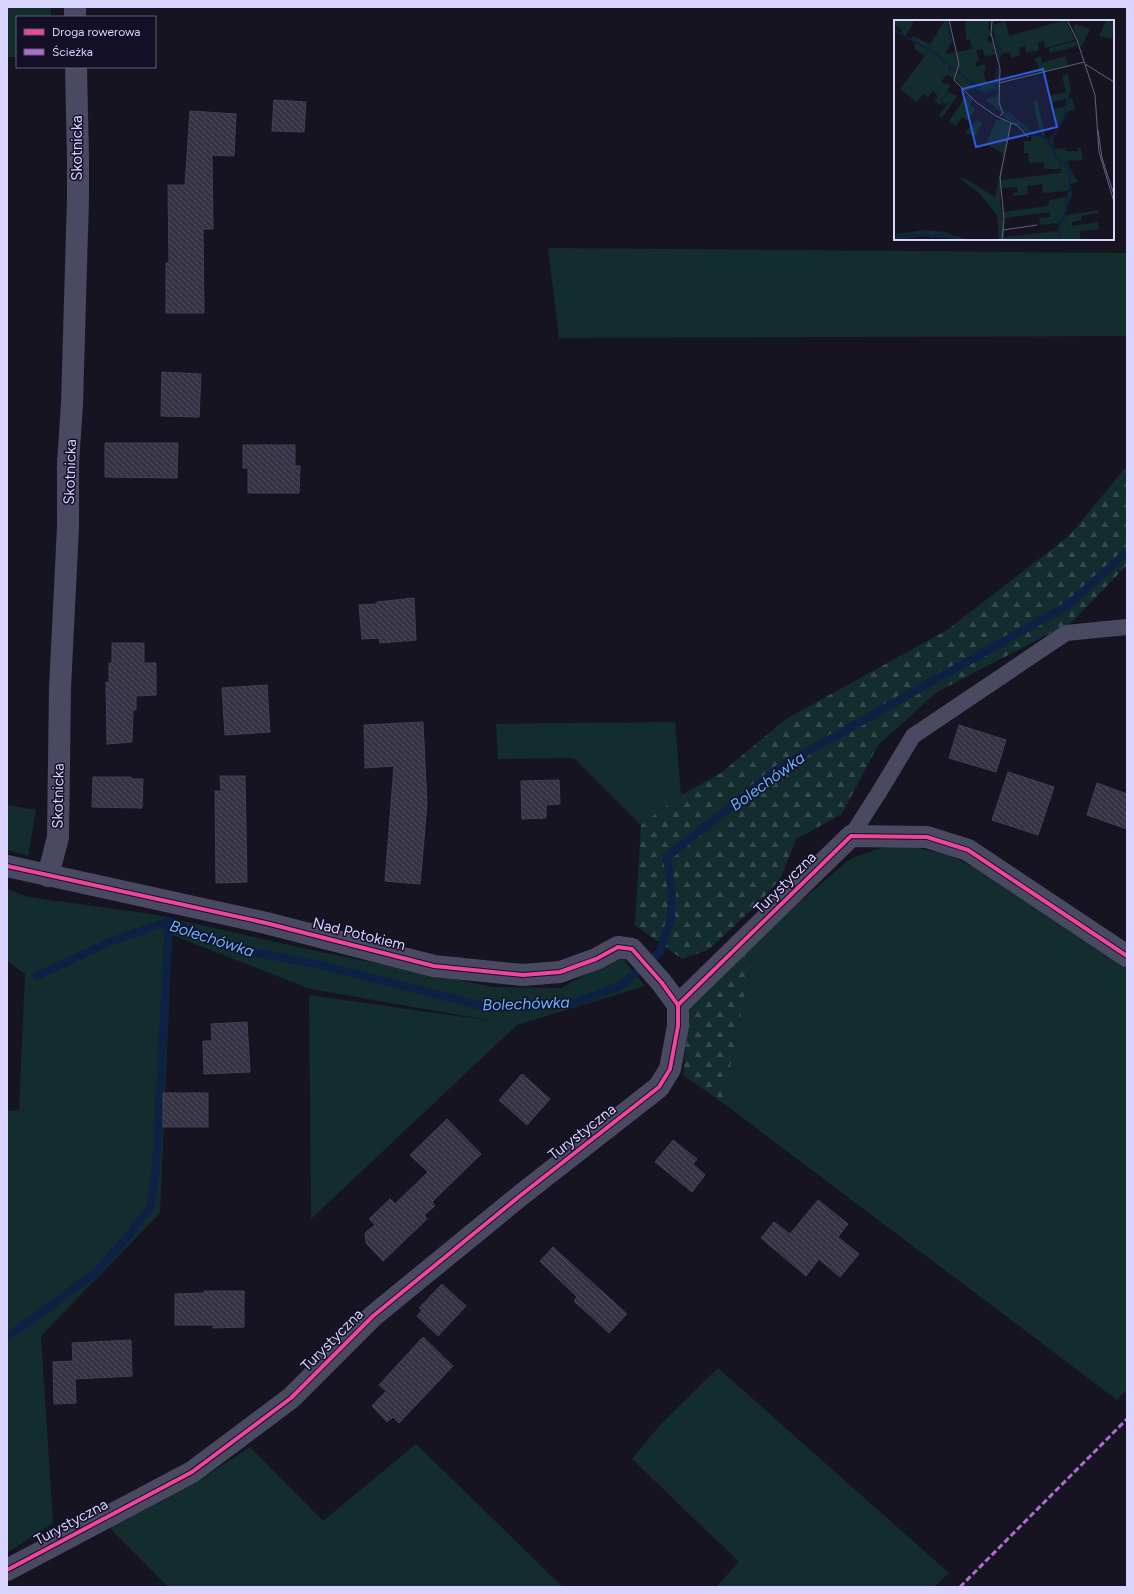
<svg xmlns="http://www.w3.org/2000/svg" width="1134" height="1594" font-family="Figtree,sans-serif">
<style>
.green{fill:#132c2d}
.forest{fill:url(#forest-firs)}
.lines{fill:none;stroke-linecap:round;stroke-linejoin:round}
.stream{stroke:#0d2144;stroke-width:8}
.building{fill:url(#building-back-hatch);stroke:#433f54}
.lane{stroke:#4a4962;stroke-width:16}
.street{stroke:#4a4962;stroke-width:22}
.quiet{stroke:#b06ccc;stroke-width:3;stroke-dasharray:6 3;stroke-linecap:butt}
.cycleway-casing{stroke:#130f26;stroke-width:6}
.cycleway{stroke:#ed469a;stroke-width:4}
.labels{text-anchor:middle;stroke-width:3;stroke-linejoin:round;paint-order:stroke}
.street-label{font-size:15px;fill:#d9d4ff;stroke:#130f26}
.water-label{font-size:16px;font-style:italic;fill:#62b6ff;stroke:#130f26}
.inset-river{fill:none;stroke:#0d2144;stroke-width:2}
.inset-road{fill:none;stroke:#64617a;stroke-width:1}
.view{fill:#305bdc;fill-opacity:0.15;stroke:#305bdc;stroke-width:2}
.inset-edge{fill:none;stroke:#d9d4ff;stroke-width:2}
</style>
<defs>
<pattern id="forest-firs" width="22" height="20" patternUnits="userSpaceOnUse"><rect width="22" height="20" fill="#132c2d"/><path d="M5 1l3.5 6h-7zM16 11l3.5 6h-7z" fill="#354a4c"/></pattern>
<pattern id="building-back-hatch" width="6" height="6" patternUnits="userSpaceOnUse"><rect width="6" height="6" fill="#343243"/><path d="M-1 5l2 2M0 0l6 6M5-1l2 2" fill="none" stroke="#514f5f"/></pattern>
</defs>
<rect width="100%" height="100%" fill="#161421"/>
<!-- green -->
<g class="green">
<path d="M 7,7 L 51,7 L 51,17 L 17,17 L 17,57 L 7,57 Z"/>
<path d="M 548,248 L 1127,253 L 1127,336 L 559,338 Z"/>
<path d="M 675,722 L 681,795 L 641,825 L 574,758 L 498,759 L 496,724 Z"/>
<path d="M 7,805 L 36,810 L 28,856 L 7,850 Z"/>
<path d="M 895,843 L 949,855 L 990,875 L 1127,965 L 1127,1389 L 1117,1400 L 723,1103 L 752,960 L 745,949 L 850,859 Z"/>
<path d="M 7,889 L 28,897 L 152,914 L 307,949 L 493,987 L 561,988 L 621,956 L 645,986 L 517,1025 L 311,1219 L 309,995 L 493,1021 L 310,989 L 172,935 L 160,1213 L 41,1336 L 53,1523 L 7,1553 L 7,1111 L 19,1110 L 25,974 L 7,961 Z"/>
<path d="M 718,1368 L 949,1573 L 934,1587 L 716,1587 L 739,1562 L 632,1459 L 660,1425 Z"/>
<path d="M 416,1444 L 563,1587 L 168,1587 L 106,1524 L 195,1483 L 250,1447 L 323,1521 Z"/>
</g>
<!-- forest -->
<g class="forest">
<path d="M 1127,466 L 1127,565 L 1072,622 L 937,692 L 878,745 L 842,814 L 796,839 L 781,878 L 756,906 L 708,950 L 682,959 L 635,925 L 641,825 L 681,795 L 721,773 L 786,719 L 947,630 L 1069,536 Z"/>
<path d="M 745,949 L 752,960 L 723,1103 L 683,1075 L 688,1025 L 680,999 Z"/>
</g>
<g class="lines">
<!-- stream -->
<g class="stream">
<path d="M 37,976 L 107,943 L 169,921 L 236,949 L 321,965 L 486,1007 L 574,1003 L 620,986 L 660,952 L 671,918 L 672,894 L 667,857 L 782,766 L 1068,605 L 1127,552"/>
<path d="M 7,1337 L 93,1275 L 126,1239 L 151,1206 L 156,1167 L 169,921"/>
</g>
</g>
<!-- building -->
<g class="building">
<path d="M 274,100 L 306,102 L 304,132 L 272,131 Z"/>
<path d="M 190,111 L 236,114 L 234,156 L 212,155 L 213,229 L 203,229 L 204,313 L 166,313 L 166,263 L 169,263 L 168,185 L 185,185 Z"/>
<path d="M 162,372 L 201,374 L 199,417 L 161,416 Z"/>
<path d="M 105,443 L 178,443 L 177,478 L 105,477 Z"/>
<path d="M 243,445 L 295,445 L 295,466 L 300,466 L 299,493 L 248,493 L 248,468 L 243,468 Z"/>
<path d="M 414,598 L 416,640 L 380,643 L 379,638 L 362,639 L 359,605 L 377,604 L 377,602 Z"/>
<path d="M 112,643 L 144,643 L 144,663 L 156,663 L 156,695 L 136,696 L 136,710 L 133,710 L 132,742 L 107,744 L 106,682 L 109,683 L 109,663 L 112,663 Z"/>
<path d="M 267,685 L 270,732 L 225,735 L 222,688 Z"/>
<path d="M 423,722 L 427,804 L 420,884 L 385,881 L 394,766 L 365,768 L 364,725 Z"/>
<path d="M 959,725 L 1006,740 L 996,772 L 949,758 Z"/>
<path d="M 1008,772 L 1054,787 L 1038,835 L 992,820 Z"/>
<path d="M 220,776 L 245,776 L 247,882 L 216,883 L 215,791 L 221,791 Z"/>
<path d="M 93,777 L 131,777 L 131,779 L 143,779 L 142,808 L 92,807 Z"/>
<path d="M 559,780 L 560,804 L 546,805 L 546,818 L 522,819 L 521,781 Z"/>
<path d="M 1097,783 L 1127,794 L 1127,829 L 1087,815 Z"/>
<path d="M 247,1022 L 250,1072 L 204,1074 L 203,1041 L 212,1041 L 211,1024 Z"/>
<path d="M 522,1074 L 550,1099 L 527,1125 L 499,1100 Z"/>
<rect x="163" y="1093" width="45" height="34"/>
<path d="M 447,1119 L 481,1154 L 432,1202 L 435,1206 L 424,1215 L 427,1219 L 383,1261 L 366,1243 L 365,1233 L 375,1225 L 369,1219 L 390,1199 L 395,1204 L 428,1172 L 410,1155 Z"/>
<path d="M 673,1140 L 697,1159 L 693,1164 L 705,1175 L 692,1192 L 655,1162 Z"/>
<path d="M 818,1200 L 848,1224 L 838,1237 L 859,1254 L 840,1277 L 819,1259 L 806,1276 L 761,1238 L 774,1222 L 790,1234 Z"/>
<path d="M 553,1247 L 627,1314 L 609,1333 L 574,1301 L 577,1297 L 540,1261 Z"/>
<path d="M 442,1284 L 466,1306 L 438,1336 L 417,1316 L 422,1310 L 419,1308 Z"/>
<path d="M 204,1291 L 244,1291 L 244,1327 L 213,1328 L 213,1325 L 175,1325 L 175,1294 L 204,1293 Z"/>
<path d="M 423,1337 L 453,1366 L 399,1423 L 393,1417 L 387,1422 L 372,1406 L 386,1391 L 379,1385 Z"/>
<path d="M 131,1340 L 132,1376 L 75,1379 L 76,1403 L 54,1404 L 53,1362 L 73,1361 L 72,1343 Z"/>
</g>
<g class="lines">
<!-- lane -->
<path class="lane" d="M 851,836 L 878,794 L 913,736 L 1066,633 L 1127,627"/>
<!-- street -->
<g class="street">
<path d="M 75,7 L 75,17"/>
<path d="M 7,866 L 266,923 L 434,966 L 523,975 L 560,972 L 596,959 L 618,947 L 632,949 L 662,983 L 678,1005"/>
<path d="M 48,876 L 58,837 L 60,688 L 68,527 L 68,463 L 72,404 L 78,198 L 78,158 L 76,67"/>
<path d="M 7,1570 L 192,1472 L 291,1398 L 373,1316 L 521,1195 L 659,1087 L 670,1069 L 678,1026 L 678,1005 L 851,836 L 927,837 L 968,850 L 1127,956"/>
</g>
<!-- quiet -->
<path class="quiet" d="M 960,1587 L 1127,1419"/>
<!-- cycleway casing -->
<g class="cycleway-casing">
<g id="cycleway">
<path d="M 7,866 L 266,923 L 434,966 L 523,975 L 560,972 L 596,959 L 618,947 L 632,949 L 662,983 L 678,1005"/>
<path d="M 7,1570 L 192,1472 L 291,1398 L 373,1316 L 521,1195 L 659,1087 L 670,1069 L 678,1026 L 678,1005 L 851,836 L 927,837 L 968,850 L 1127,956"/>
</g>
</g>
<!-- cycleway -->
<use href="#cycleway" class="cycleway"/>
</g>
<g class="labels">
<!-- street labels -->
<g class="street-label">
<text transform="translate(77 148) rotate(-90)" y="5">Skotnicka</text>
<text transform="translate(70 472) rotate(-88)" y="5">Skotnicka</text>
<text transform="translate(58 796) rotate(-89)" y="5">Skotnicka</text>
<text transform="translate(785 883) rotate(-45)" y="5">Turystyczna</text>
<text transform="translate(359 934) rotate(14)" y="5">Nad Potokiem</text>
<text transform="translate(582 1132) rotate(-38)" y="5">Turystyczna</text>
<text transform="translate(332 1340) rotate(-45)" y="5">Turystyczna</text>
<text transform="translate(71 1522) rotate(-28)" y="5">Turystyczna</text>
</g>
<!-- water labels -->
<g class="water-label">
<text transform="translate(767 781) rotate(-36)" y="6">Bolechówka</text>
<text transform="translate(212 938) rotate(18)" y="6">Bolechówka</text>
<text transform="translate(526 1003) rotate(-2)" y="6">Bolechówka</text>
</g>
</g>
<!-- overview -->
<g transform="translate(894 20)">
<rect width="220" height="220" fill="#161421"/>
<path d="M 0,0 L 15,0 L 9,11 L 0,4 ZM 51,0 L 53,0 L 58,22 L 51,34 L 61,32 L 64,43 L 63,50 L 57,46 L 53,51 L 58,48 L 63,52 L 60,58 L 52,55 L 47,62 L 57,65 L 46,85 L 40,81 L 44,76 L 39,71 L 34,77 L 29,74 L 23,82 L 6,69 L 31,36 L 22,30 L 19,21 L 11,17 L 17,19 L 19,16 L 36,24 ZM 71,0 L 96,0 L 94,8 L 98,16 L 93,17 L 95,23 L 99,22 L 101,34 L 91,37 L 88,29 L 82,31 L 85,40 L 82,41 L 82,47 L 91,44 L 92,50 L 89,51 L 93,64 L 100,63 L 103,47 L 105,49 L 107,94 L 103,88 L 91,80 L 102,77 L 103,70 L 89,73 L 81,68 L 72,71 L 61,59 L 63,52 L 76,63 L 65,52 L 62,32 L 78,29 L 76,19 L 72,20 ZM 98,0 L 101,5 L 111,0 L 115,16 L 171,0 L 181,20 L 151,28 L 150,21 L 144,22 L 145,30 L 132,33 L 131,26 L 125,28 L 126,35 L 118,38 L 116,32 L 108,34 L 105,22 L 108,18 L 100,17 ZM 212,0 L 220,2 L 218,19 L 205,16 ZM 181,4 L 196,9 L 187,28 L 179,8 ZM 182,21 L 183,26 L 156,33 L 155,28 ZM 171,36 L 174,45 L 147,52 L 140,38 L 147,37 L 148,43 ZM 174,54 L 177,70 L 174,79 L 178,78 L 181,90 L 172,92 L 168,104 L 164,107 L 159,89 L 171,86 L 172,79 L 157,83 L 155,76 L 172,72 L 168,56 ZM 54,72 L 63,76 L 48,98 L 45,95 L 58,78 L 52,84 L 48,82 ZM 73,74 L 79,80 L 76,85 L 81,89 L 74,101 L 68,97 L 62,106 L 55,102 ZM 143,80 L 152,118 L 147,115 L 139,82 ZM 83,100 L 88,103 L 81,117 L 71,112 ZM 102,100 L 110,100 L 117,105 L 109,139 L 108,133 L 92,124 ZM 138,115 L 147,116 L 154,122 L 167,149 L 150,149 L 150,142 L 135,143 L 134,133 L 130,133 L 130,121 L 137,121 ZM 171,128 L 171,131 L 184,131 L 184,128 L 187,128 L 189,140 L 173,141 L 178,152 L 174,145 L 163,137 L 159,129 ZM 174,152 L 174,171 L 149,173 L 148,164 L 133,166 L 134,174 L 119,176 L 119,173 L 124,172 L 123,167 L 108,168 L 108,160 ZM 172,177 L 164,203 L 146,205 L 145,198 L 156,197 L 156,192 L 110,198 L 109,192 L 154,186 L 155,180 ZM 205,190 L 205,193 L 187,196 L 188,200 L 178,202 L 178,206 L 204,202 L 205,209 L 187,211 L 185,220 L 172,220 L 174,203 L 169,201 L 172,195 ZM 163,211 L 163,220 L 110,220 L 110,217 Z" fill="#132c2d"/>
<path d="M 15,0 L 21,0 L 11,17 L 6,14 ZM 100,17 L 108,18 L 105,22 L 108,36 L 103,35 ZM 115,92 L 135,110 L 155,119 L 160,114 L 159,128 L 163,137 L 174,145 L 184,162 L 176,164 L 178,174 L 169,201 L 174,203 L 172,219 L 174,220 L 163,220 L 165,199 L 174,171 L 174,152 L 168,153 L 166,145 L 161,141 L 155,129 L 155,124 L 149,117 L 138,115 L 110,97 L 110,93 ZM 109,139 L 106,182 L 110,203 L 110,220 L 105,220 L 103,195 L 86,174 L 65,158 L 72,159 L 101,177 ZM 32,210 L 50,212 L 73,220 L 31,216 L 0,220 L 2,214 Z" fill="#132c2d"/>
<path class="inset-river" d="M 54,3 L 57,19M 99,7 L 106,42M 0,10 L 41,33 L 61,50M 64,52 L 88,71 L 104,69M 101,62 L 105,49M 100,63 L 104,69 L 104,77M 104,82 L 107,93 L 114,94 L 135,114 L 149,116 L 155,121 L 163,138 L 175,149 L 176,164 L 171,195 L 166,204 L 166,220M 156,123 L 171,96 L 173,80M 0,216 L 15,216M 0,220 L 10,220 L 19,214 L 25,216 L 30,213 L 38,217 L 48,214 L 55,218 L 60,217 L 62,220"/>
<path class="inset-road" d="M 55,0 L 65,44 L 60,60 L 82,82 L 102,96 L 117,103 L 106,157 L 110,199 L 108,220M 98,0 L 97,13 L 106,49 L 105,83 L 109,93 L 106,96M 173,0 L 183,20 L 201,75 L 205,132 L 220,182M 191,44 L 220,62M 105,63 L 190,42M 117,103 L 123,105 L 134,117M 204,110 L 208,138 L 220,175M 109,210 L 143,205"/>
<path class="view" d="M 149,49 L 163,107 L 82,127 L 68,69 Z"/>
<rect width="220" height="220" class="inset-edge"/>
</g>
<!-- border -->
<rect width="1134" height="1594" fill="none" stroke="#d9d4ff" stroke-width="16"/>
<!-- legend -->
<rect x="16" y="16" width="140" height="52" fill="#130f26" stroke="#625e7d"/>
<rect x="24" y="29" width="20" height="6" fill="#ed469a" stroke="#625e7d"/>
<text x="52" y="36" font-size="12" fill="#d9d4ff">Droga rowerowa</text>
<rect x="24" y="49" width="20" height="6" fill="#b06ccc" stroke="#625e7d"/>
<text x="52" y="56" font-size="12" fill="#d9d4ff">Ścieżka</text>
</svg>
